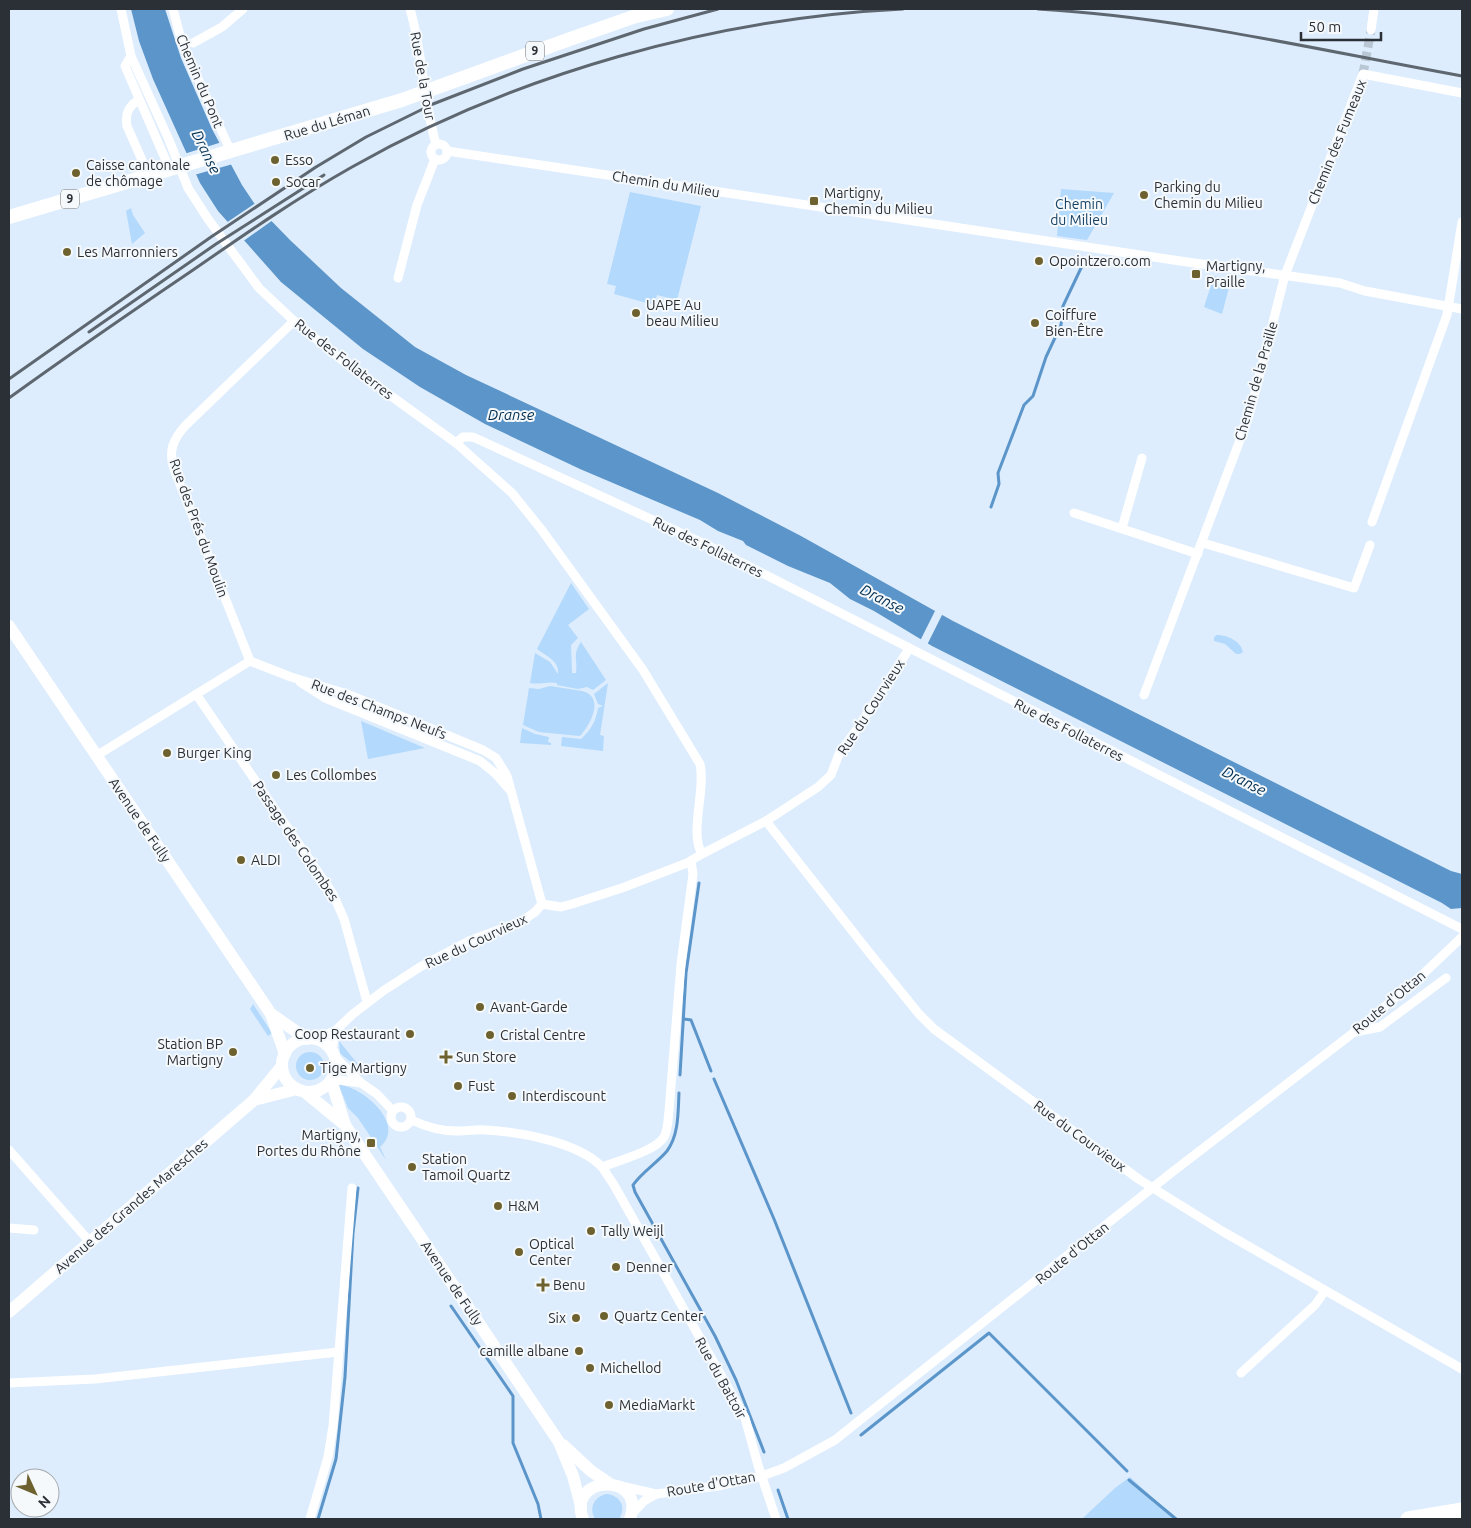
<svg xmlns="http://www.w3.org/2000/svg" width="1471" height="1528" font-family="Ubuntu,sans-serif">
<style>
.green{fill:#b3d9fc}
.water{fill:#5b95c9}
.pier{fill:#ddedfd}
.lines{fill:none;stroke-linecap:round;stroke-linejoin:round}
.stream{stroke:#5b95c9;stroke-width:3}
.minor-tunnel{stroke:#b9c7d5;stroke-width:9;stroke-dasharray:9 4.5;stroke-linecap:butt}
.minor{stroke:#fff;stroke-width:9}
.secondary{stroke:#fff;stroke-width:12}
.primary{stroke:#fff;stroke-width:14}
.motorway{stroke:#fff;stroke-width:15}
.rail{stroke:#5e6770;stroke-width:3}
.poi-dot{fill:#6d622f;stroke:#f5f9fc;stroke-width:2}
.labels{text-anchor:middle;stroke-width:4;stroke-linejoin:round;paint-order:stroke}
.shield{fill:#f5f9fc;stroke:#676c71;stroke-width:1}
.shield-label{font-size:12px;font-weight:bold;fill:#2a3036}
.street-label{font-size:14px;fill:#2a3036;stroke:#f5f9fc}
.poi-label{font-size:14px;fill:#2a3036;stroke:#f5f9fc;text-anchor:start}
.park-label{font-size:14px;fill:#164164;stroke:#f5f9fc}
.water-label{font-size:15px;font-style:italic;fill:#002d4f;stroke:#f5f9fc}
</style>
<rect width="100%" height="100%" fill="#ddedfd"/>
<!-- green -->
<g class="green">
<path d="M 1061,189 L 1114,193 L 1087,240 L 1057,236 Z"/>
<path d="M 630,192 L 701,206 L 677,300 L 657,295 L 654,305 L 614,294 L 616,286 L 607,284 Z"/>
<path d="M 131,208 L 133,215 L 145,233 L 132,244 L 126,211 Z"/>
<path d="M 1214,276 L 1231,280 L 1222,314 L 1204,307 Z"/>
<path d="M 571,583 L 589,609 L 568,625 L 578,638 L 571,645 L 572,673 L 576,673 C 578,659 572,655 581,642 L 606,680 L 593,690 L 587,687 L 578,689 L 557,685 L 557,683 C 548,681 540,685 530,683 L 535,653 L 550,662 L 558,674 C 560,661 546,656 537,649 Z"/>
<path d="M 1217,635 C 1227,635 1241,641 1243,652 L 1240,654 L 1236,654 L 1225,644 L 1214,641 L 1214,637 Z"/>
<path d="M 608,683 L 600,735 L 604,736 L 603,751 L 561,746 L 562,737 L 581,739 C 591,730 596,721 598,708 L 603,706 L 598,704 L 594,694 Z"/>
<path d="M 550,686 L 582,691 C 605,697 591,723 581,735 L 579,736 L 539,732 L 523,725 L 529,688 L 539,689 Z"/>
<path d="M 361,721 L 425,748 L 368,759 Z"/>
<path d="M 522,728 L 535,734 L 549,737 L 548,742 L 551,743 L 551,745 L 520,743 Z"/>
<path d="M 253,1004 L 272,1033 L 268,1036 L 250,1009 Z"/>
<path d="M 339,1041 L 361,1068 L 372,1078 L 342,1055 L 340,1053 Z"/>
<circle cx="310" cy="1066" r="14"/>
<path d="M 340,1085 C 363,1087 407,1125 380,1147 L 386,1160 L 358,1118 L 348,1108 L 339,1086 Z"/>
<path d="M 1130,1477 L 1176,1519 L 1082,1519 L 1115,1488 Z"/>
<path d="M 606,1494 C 620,1495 627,1507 619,1519 L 595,1519 C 589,1508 593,1498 606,1494 Z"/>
</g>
<!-- water -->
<path class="water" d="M 131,9 L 165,9 L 181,58 L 212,129 L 242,185 L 254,203 L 290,240 L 341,288 L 415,347 L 466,375 L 718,493 L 801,536 L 953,621 L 1451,871 L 1462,874 L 1462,908 L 1451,909 L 1442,903 L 932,646 L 874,611 L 850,599 L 830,583 L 788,566 L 746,545 L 743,541 L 718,531 L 700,520 L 580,469 L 485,424 L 420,387 L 363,349 L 281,282 L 218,211 L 200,183 L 153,79 L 139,41 Z"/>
<!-- pier -->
<g class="pier">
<path d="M 222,142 L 233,164 L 194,175 L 184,154 Z"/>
<path d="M 257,202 L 273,220 L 242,242 L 226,223 Z"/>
<path d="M 936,609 L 943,613 L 927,645 L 920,641 Z"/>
</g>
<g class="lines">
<!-- stream -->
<g class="stream">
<path d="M 991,507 L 999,484 L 998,473 L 1024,405 L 1033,396 L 1046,357 L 1061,325 L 1063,306 L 1082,266 L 1083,258"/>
<path d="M 684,1019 L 691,1020 L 711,1071"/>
<path d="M 680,1075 L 686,973 L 699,883"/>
<path d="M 714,1079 L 774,1219 L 851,1413"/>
<path d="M 679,1093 C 678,1112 679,1135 667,1151 C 657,1163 642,1172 633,1185 L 635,1192 L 715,1336 L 736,1380 L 764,1452"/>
<path d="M 451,1306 L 513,1396 L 513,1443 L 538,1504 L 541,1519"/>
<path d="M 861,1435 L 989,1333 L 1127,1471"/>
<path d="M 1129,1480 L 1176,1519"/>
<path d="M 778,1490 L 788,1519"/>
<path d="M 318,1519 L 336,1459 L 345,1377 L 353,1233 L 358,1188"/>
</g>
<!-- minor-tunnel -->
<path class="minor-tunnel" d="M 1363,74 L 1371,30"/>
<!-- minor -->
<g class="minor">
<path d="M 121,9 L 131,56 L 169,140 L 188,188 L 208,219 L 259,288 L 294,321 L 347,364 L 456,443 L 512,493 L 541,529 L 643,670 L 700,764 C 706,790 689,833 702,854"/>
<path d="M 173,9 L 182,43 L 231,152"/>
<path d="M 410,9 C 423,53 423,100 436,144"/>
<path d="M 1371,30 L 1374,9"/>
<path d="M 193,43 L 222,27 L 243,9"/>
<path d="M 131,56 L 125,66 L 170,170"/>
<path d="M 139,100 C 128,106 125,114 127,126 L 149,176"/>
<circle cx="439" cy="152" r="8"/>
<path d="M 447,151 L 1187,262 L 1340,283 L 1365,291 L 1462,309"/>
<path d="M 398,278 L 417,205 L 435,159"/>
<path d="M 456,443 L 463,437 L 473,437 L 707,545 L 1462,929"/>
<path d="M 1074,513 L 1198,554"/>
<path d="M 1372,522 L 1447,315 L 1462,222"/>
<path d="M 1122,528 L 1142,458"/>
<path d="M 1203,543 L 1354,588 L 1370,545"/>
<path d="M 250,661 L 174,469 C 168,451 173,439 186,425 L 294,321"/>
<path d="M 300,682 L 325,698 L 480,761 L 496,774 L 509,789"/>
<path d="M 196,694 L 333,894 L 344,919 L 366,998 L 368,1002"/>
<path d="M 1144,695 L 1249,416 L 1285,275 L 1363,74 L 1462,93"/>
<path d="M 96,756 L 250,661 L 291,677 L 347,694 L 483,750 L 496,758 L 507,776 L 542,904"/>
<path d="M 766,821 L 868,951 L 919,1014 L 934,1029 L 1140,1180 L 1222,1231 L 1462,1369"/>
<path d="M 1355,1032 L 1380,1027 L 1446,978"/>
<path d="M 314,1039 L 335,1031 L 353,1014 L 383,991 L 420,967 L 469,941 L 522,921 L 535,912 L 542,904 L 561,907 L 572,904 L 622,888 L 687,863 L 702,854 L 766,821 L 818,787 L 831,775 L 839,754 L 857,729 L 909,649"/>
<path d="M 332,1052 L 335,1031"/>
<path d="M 334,1056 L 361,1083 L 377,1094 L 393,1111"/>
<path d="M 332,1079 L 361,1083"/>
<circle cx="401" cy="1117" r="10"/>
<path d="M 411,1120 C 427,1127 442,1132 459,1131 C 468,1131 477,1129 486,1130 C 520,1132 578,1142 602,1167 C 617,1161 656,1151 664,1137 C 668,1130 668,1119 669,1111 L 681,964 L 693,874 L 691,861"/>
<path d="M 9,1150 L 90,1242"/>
<path d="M 602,1167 L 614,1185 L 745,1418 L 758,1465 L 776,1519"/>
<path d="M 9,1228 L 34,1230"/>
<path d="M 1241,1373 L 1315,1305 L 1325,1291"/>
<path d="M 9,1383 L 95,1379 L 338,1352"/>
<path d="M 621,1486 L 656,1494 L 718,1486 L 762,1476 L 784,1468 L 835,1440 L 1171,1173 L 1353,1033 L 1420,977 L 1462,937"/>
<path d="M 632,1514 L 644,1501 L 656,1494"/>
<path d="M 310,1519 L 328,1457 L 333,1426 L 352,1188"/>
</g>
<!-- secondary -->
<g class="secondary">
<path d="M 9,626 L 271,1014 L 285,1054"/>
<path d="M 271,1014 L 307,1039"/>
<circle cx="309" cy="1065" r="27"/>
<path d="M 331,1080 L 345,1125"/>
<path d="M 305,1092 L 345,1125 L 559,1442 L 573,1476 L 581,1506"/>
<path d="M 254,1100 L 297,1089"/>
<path d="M 9,1312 L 254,1100 L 282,1066"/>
<path d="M 563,1445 L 591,1471 L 610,1484"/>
<path d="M 583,1519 C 566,1474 647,1472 630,1519"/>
</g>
<!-- primary -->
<path class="primary" d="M 9,217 L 402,100 L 570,39 L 636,16 L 667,9"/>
<!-- motorway -->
<path class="motorway" d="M 1408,1519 L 1462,1510"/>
<!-- rail -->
<g class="rail">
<path d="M 1038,9 C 1181,17 1322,51 1462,76"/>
<path d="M 89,332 L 216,244 L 324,175"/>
<path d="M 9,379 L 211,237 L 316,167 L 366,137 L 433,104 L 523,69 L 644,29 L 718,9"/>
<path d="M 9,398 C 70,354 131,312 193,270 C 245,234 297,198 352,167 C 516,74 715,18 903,9"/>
</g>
</g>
<!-- markers -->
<g class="poi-dot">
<circle cx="275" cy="160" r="5"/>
<circle cx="76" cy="173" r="5"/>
<circle cx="276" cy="182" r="5"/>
<circle cx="1144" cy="195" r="5"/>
<rect x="809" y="196" width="10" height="10" rx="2.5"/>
<circle cx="67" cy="252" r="5"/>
<circle cx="1039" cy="261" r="5"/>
<rect x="1191" y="269" width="10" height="10" rx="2.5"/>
<circle cx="636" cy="313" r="5"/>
<circle cx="1035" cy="323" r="5"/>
<circle cx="167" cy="753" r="5"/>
<circle cx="276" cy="775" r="5"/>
<circle cx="241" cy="860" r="5"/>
<circle cx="480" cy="1007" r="5"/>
<circle cx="410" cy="1034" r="5"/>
<circle cx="490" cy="1035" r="5"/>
<circle cx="233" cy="1052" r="5"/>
<path d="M443.5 1049.5h5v5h5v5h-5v5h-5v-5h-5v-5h5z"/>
<circle cx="310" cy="1068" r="5"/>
<circle cx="458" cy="1086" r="5"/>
<circle cx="512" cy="1096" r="5"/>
<rect x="366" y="1138" width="10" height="10" rx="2.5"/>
<circle cx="412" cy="1167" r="5"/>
<circle cx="498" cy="1206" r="5"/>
<circle cx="591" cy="1231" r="5"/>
<circle cx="519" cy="1252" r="5"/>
<circle cx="616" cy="1267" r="5"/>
<path d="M540.5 1277.5h5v5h5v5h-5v5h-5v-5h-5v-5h5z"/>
<circle cx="604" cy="1316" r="5"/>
<circle cx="576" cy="1318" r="5"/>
<circle cx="579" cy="1351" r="5"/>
<circle cx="590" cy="1368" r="5"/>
<circle cx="609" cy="1405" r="5"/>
</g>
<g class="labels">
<!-- shield labels -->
<g class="shield">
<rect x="526" y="41.5" width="18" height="19" rx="4"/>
<rect x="61" y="189.5" width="18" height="19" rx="4"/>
</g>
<g class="shield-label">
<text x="535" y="55">9</text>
<text x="70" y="203">9</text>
</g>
<!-- street labels -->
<g class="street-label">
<text transform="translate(423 76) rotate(80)" y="5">Rue de la Tour</text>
<text transform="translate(200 81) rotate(67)" y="5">Chemin du Pont</text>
<text transform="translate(327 123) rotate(-17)" y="5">Rue du Léman</text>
<text transform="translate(1337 142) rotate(-68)" y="5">Chemin des Fumeaux</text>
<text transform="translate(666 184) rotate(9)" y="5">Chemin du Milieu</text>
<text transform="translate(344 359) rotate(38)" y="5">Rue des Follaterres</text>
<text transform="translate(1256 381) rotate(-74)" y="5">Chemin de la Praille</text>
<text transform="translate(199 528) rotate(70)" y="5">Rue des Prés du Moulin</text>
<text transform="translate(708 547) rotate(26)" y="5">Rue des Follaterres</text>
<text transform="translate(871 707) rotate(-57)" y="5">Rue du Courvieux</text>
<text transform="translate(379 709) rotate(21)" y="5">Rue des Champs Neufs</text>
<text transform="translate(1069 730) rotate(27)" y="5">Rue des Follaterres</text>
<text transform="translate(140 820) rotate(56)" y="5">Avenue de Fully</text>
<text transform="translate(296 841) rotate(56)" y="5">Passage des Colombes</text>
<text transform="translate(476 941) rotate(-25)" y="5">Rue du Courvieux</text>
<text transform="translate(1389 1002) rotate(-40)" y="5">Route d'Ottan</text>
<text transform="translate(1080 1136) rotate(36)" y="5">Rue du Courvieux</text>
<text transform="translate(131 1206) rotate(-41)" y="5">Avenue des Grandes Maresches</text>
<text transform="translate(1072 1253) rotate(-39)" y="5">Route d'Ottan</text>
<text transform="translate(452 1283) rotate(56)" y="5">Avenue de Fully</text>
<text transform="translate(721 1378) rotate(61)" y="5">Rue du Battoir</text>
<text transform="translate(711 1484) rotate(-10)" y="5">Route d'Ottan</text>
</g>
<!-- poi labels -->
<g class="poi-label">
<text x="285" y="165">Esso</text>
<text x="86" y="170">Caisse cantonale<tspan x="86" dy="16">de chômage</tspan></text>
<text x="286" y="187">Socar</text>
<text x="1154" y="192">Parking du<tspan x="1154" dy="16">Chemin du Milieu</tspan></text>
<text x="824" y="198">Martigny,<tspan x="824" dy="16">Chemin du Milieu</tspan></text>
<text x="77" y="257">Les Marronniers</text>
<text x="1049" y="266">Opointzero.com</text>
<text x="1206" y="271">Martigny,<tspan x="1206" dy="16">Praille</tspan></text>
<text x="646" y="310">UAPE Au<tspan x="646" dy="16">beau Milieu</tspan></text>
<text x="1045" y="320">Coiffure<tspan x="1045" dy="16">Bien-Être</tspan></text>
<text x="177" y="758">Burger King</text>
<text x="286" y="780">Les Collombes</text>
<text x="251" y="865">ALDI</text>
<text x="490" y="1012">Avant-Garde</text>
<text x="400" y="1039" text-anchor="end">Coop Restaurant</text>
<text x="500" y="1040">Cristal Centre</text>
<text x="223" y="1049" text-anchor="end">Station BP<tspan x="223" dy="16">Martigny</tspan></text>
<text x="456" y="1062">Sun Store</text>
<text x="320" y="1073">Tige Martigny</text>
<text x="468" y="1091">Fust</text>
<text x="522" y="1101">Interdiscount</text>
<text x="361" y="1140" text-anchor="end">Martigny,<tspan x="361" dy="16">Portes du Rhône</tspan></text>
<text x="422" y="1164">Station<tspan x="422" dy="16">Tamoil Quartz</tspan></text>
<text x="508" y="1211">H&amp;M</text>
<text x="601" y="1236">Tally Weijl</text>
<text x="529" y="1249">Optical<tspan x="529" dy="16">Center</tspan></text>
<text x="626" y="1272">Denner</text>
<text x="553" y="1290">Benu</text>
<text x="614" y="1321">Quartz Center</text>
<text x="566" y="1323" text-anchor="end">Six</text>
<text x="569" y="1356" text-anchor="end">camille albane</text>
<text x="600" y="1373">Michellod</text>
<text x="619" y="1410">MediaMarkt</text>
</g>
<!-- park labels -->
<g class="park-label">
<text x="1079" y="209">Chemin<tspan x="1079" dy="16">du Milieu</tspan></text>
</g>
<!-- water labels -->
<g class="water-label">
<text transform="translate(206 152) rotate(64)" y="5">Dranse</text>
<text x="511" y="420">Dranse</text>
<text transform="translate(882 599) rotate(27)" y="5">Dranse</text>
<text transform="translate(1244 781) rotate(27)" y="5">Dranse</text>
</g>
</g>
<!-- border -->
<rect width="1471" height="1528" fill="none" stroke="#2a3036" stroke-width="20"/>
<!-- north arrow -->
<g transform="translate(35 1493) rotate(134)"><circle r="24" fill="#f5f9fc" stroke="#a4a9ad"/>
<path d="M0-4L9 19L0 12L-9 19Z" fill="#6d622f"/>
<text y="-8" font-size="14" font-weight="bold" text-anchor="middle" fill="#2a3036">N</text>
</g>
<!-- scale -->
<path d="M1301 32v8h80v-8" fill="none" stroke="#2a3036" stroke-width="2.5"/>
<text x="1308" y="32" font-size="15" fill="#2a3036" stroke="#f5f9fc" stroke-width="4" paint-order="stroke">50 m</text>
</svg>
